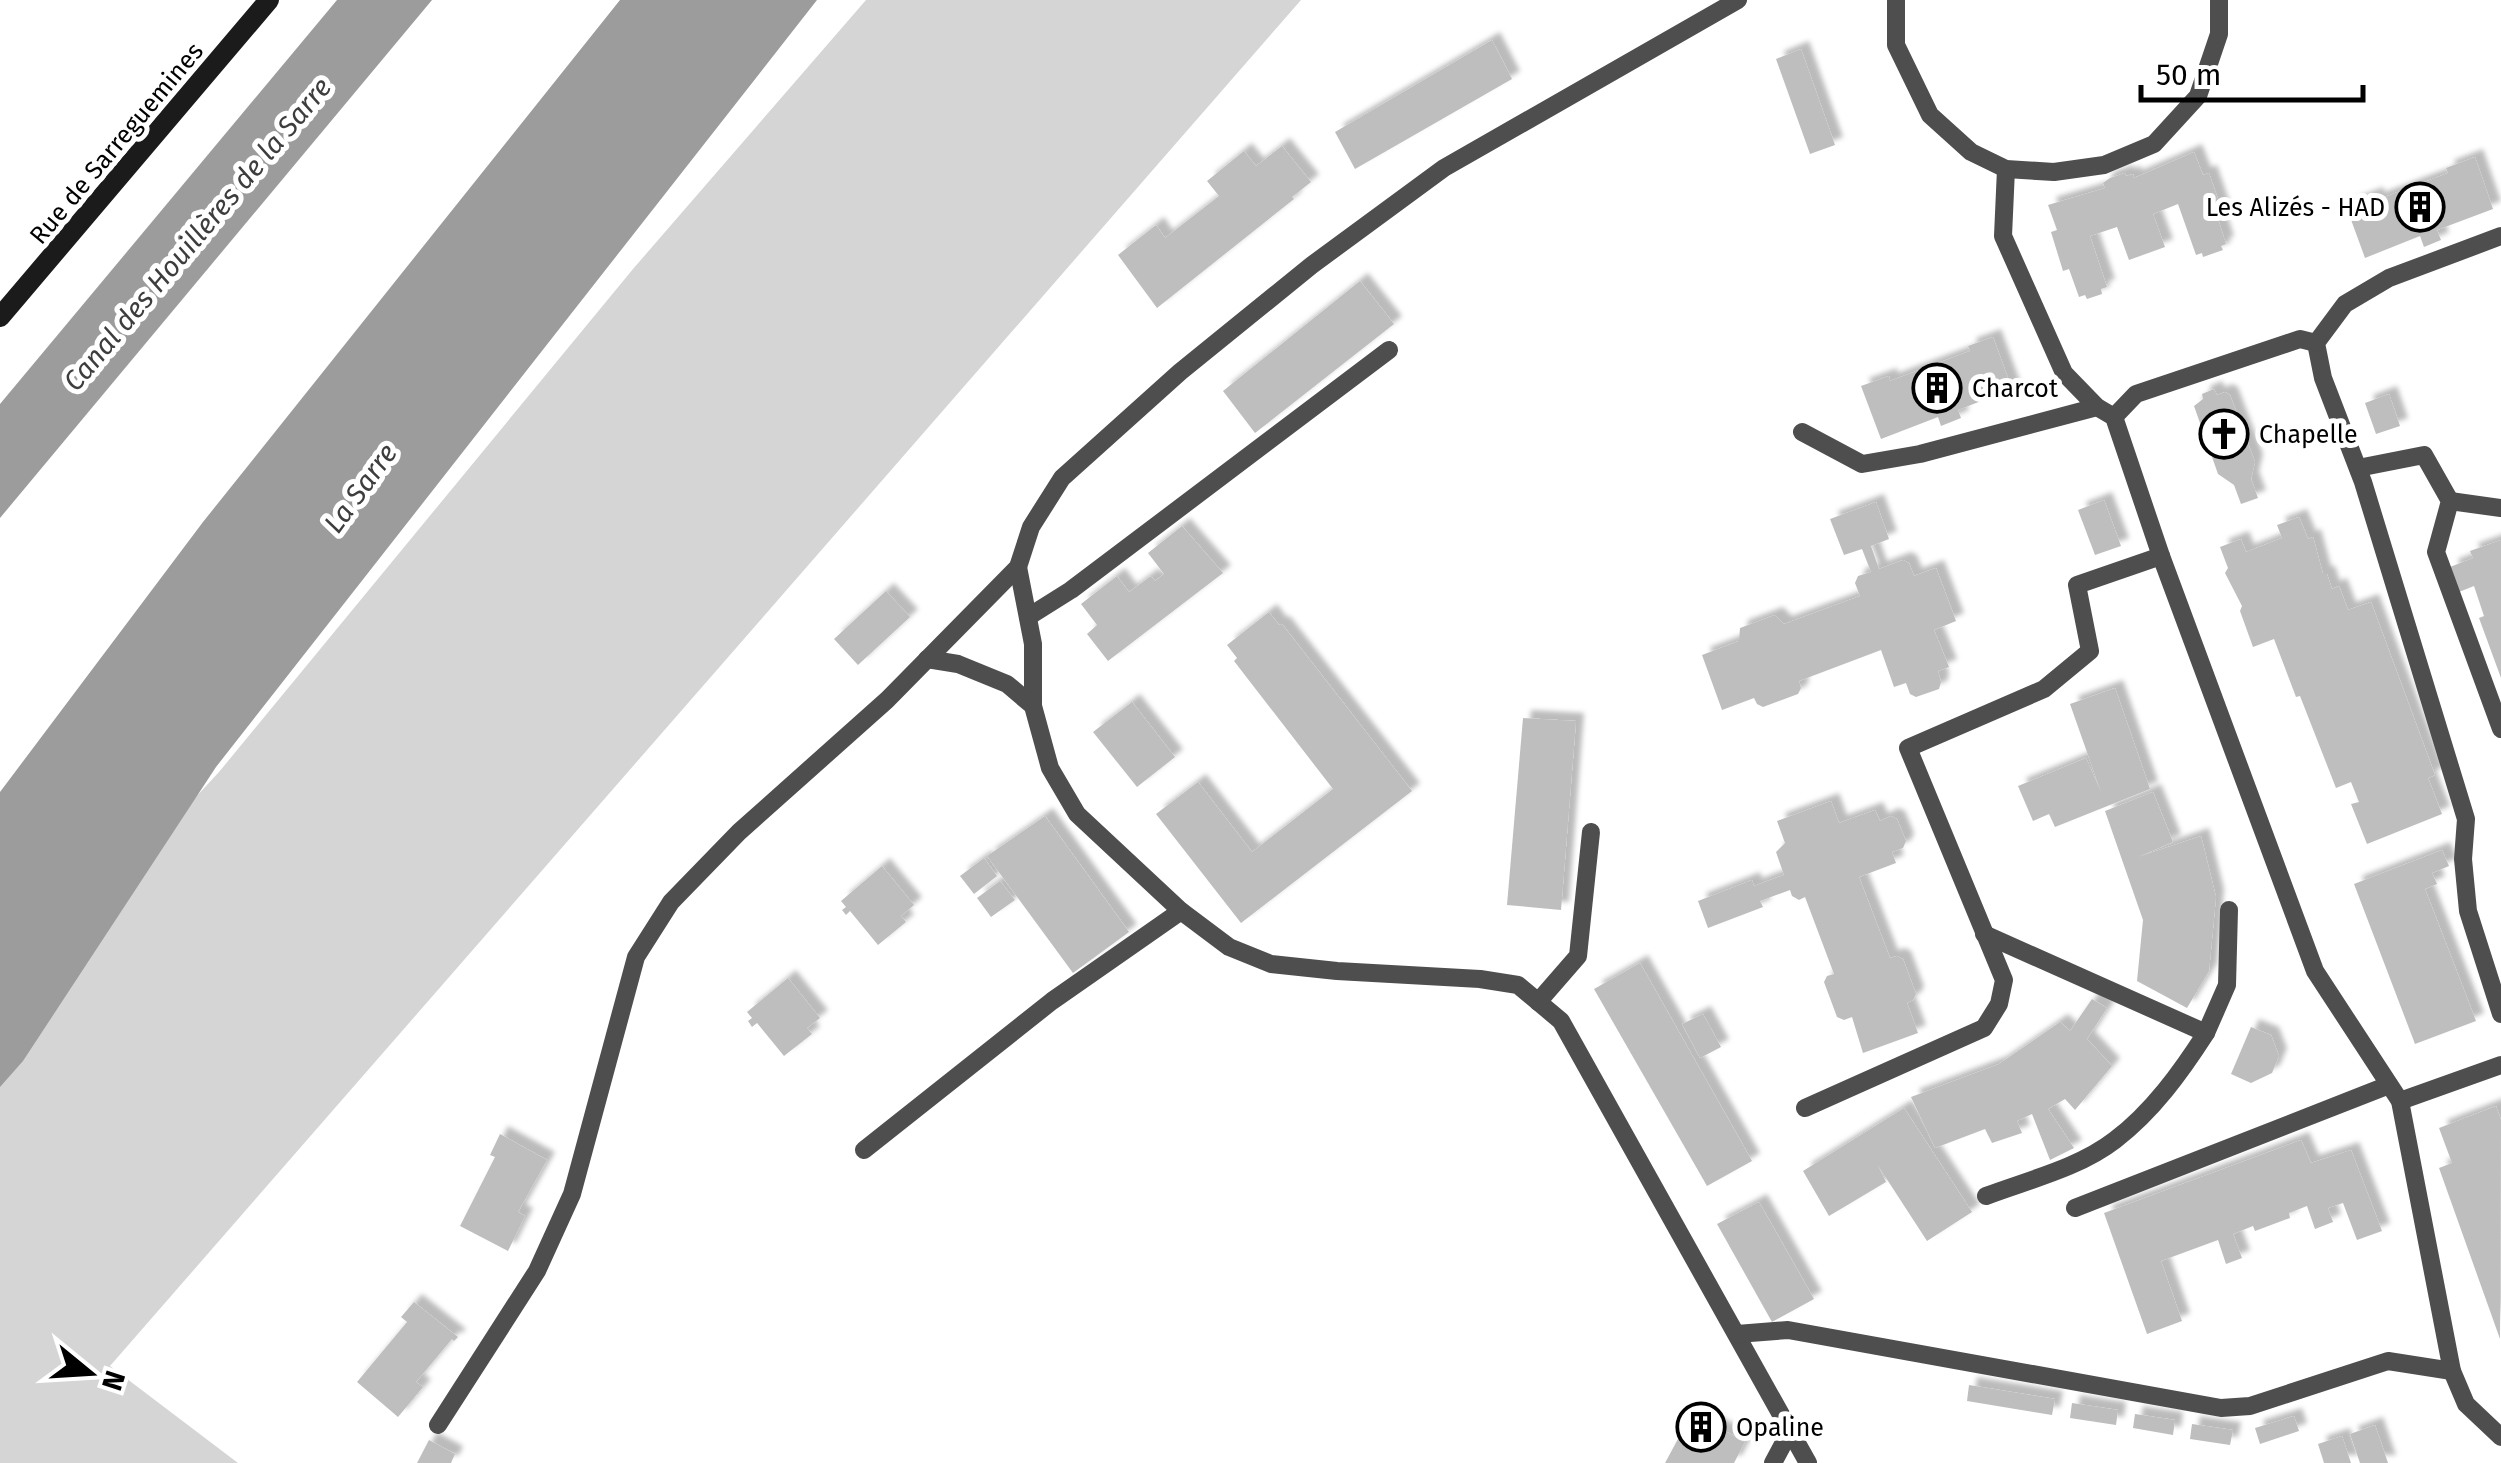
<svg xmlns="http://www.w3.org/2000/svg" width="2501" height="1463" font-family="'Fira Sans',sans-serif">
<style>
.green{fill:#d5d5d5}
.water{fill:#9c9c9c}
.building{fill:#bebebe;filter:url(#shadow)}
.lines{fill:none;stroke-linecap:round;stroke-linejoin:round}
.lane{stroke:#4e4e4e;stroke-width:18}
.secondary{stroke:#1b1b1b;stroke-width:20}
.labels{text-anchor:middle;stroke-width:10;stroke-linejoin:round;paint-order:stroke}
.street-label{font-size:25px;fill:#000;stroke:#fff}
.poi-label{font-size:25px;fill:#000;stroke:#fff;text-anchor:start}
.water-label{font-size:28px;font-style:italic;fill:#3d3d3d;stroke:#fff}
</style>
<defs>
<filter id="shadow"><feDropShadow dx="8" dy="-8" stdDeviation="2.5" flood-color="#0004"/></filter>
</defs>
<rect width="100%" height="100%" fill="#fff"/>
<!-- green -->
<path class="green" d="M 866,0 L 1301,0 L 110,1366 L 238,1463 L 0,1463 L 0,1008 L 219,772 L 633,269 Z"/>
<!-- water -->
<g class="water">
<path d="M 337,0 L 432,0 L 0,518 L 0,404 Z"/>
<path d="M 620,0 L 817,0 L 216,767 L 23,1061 L 0,1087 L 0,792 L 203,522 Z"/>
</g>
<!-- building -->
<g class="building">
<path d="M 1492,40 L 1512,79 L 1355,169 L 1335,132 Z"/>
<path d="M 1801,49 L 1835,145 L 1810,154 L 1776,59 Z"/>
<path d="M 1282,146 L 1311,182 L 1292,197 L 1294,199 L 1157,308 L 1118,255 L 1156,225 L 1165,238 L 1219,196 L 1207,181 L 1244,151 L 1256,166 Z"/>
<path d="M 2194,152 L 2203,175 L 2209,173 L 2223,214 L 2217,216 L 2226,244 L 2221,246 L 2223,250 L 2203,257 L 2202,253 L 2196,255 L 2178,204 L 2153,214 L 2165,247 L 2129,260 L 2117,227 L 2090,236 L 2107,287 L 2101,289 L 2102,294 L 2087,299 L 2085,295 L 2079,297 L 2069,269 L 2063,271 L 2051,232 L 2057,230 L 2048,205 L 2105,188 L 2103,183 L 2110,178 L 2125,173 L 2126,176 L 2133,174 L 2134,178 Z"/>
<path d="M 2475,157 L 2493,209 L 2437,230 L 2441,240 L 2424,247 L 2420,236 L 2365,258 L 2346,206 L 2375,195 L 2377,200 L 2448,173 L 2446,168 Z"/>
<path d="M 1360,281 L 1394,324 L 1255,433 L 1223,391 Z"/>
<path d="M 1993,337 L 2012,389 L 1958,410 L 1961,418 L 1941,426 L 1938,417 L 1881,439 L 1861,386 L 1889,376 L 1890,381 L 1970,351 L 1968,346 Z"/>
<path d="M 2214,389 L 2217,395 L 2225,392 L 2230,395 L 2255,462 L 2251,479 L 2258,498 L 2241,504 L 2234,485 L 2218,474 L 2194,406 L 2203,399 L 2202,394 Z"/>
<path d="M 2389,394 L 2400,426 L 2376,434 L 2365,403 Z"/>
<path d="M 2104,500 L 2121,546 L 2095,555 L 2078,510 Z"/>
<path d="M 1876,502 L 1889,539 L 1871,546 L 1879,569 L 1903,560 L 1909,563 L 1914,576 L 1936,568 L 1956,621 L 1934,630 L 1949,667 L 1938,671 L 1941,682 L 1939,689 L 1916,697 L 1910,694 L 1906,683 L 1894,687 L 1881,650 L 1799,681 L 1801,688 L 1798,694 L 1763,707 L 1757,704 L 1754,698 L 1722,710 L 1702,655 L 1739,641 L 1740,628 L 1775,615 L 1784,624 L 1860,596 L 1855,583 L 1858,576 L 1871,572 L 1862,549 L 1844,555 L 1830,519 Z"/>
<path d="M 2299,517 L 2308,539 L 2313,537 L 2323,574 L 2327,574 L 2332,589 L 2339,586 L 2348,610 L 2371,602 L 2435,775 L 2428,778 L 2442,814 L 2367,844 L 2351,804 L 2359,802 L 2351,782 L 2336,788 L 2300,696 L 2296,697 L 2274,639 L 2253,647 L 2240,611 L 2242,606 L 2225,573 L 2228,568 L 2220,547 L 2241,539 L 2246,552 L 2282,538 L 2277,525 Z"/>
<path d="M 1182,526 L 1223,573 L 1108,661 L 1087,634 L 1097,625 L 1081,604 L 1117,576 L 1129,592 L 1151,576 L 1155,581 L 1164,574 L 1148,553 Z"/>
<path d="M 2501,540 L 2501,678 L 2479,618 L 2484,616 L 2474,586 L 2459,592 L 2450,567 L 2473,558 L 2470,551 Z"/>
<path d="M 886,591 L 910,617 L 858,665 L 834,639 Z"/>
<path d="M 1269,612 L 1279,625 L 1282,624 L 1412,791 L 1241,923 L 1156,814 L 1198,782 L 1252,852 L 1333,789 L 1234,661 L 1237,658 L 1227,645 Z"/>
<path d="M 2115,688 L 2150,789 L 2055,827 L 2049,814 L 2033,821 L 2018,786 L 2086,758 L 2101,792 L 2070,704 Z"/>
<path d="M 1132,702 L 1175,757 L 1137,787 L 1093,732 Z"/>
<path d="M 1523,718 L 1576,721 L 1561,910 L 1507,905 Z"/>
<path d="M 2153,792 L 2173,842 L 2138,857 L 2201,836 L 2216,897 L 2209,971 L 2187,1008 L 2137,981 L 2143,920 L 2105,811 Z"/>
<path d="M 1831,801 L 1839,823 L 1875,810 L 1880,821 L 1891,816 L 1897,819 L 1906,841 L 1903,848 L 1892,852 L 1896,863 L 1859,877 L 1890,958 L 1897,956 L 1903,959 L 1916,994 L 1913,1000 L 1907,1003 L 1918,1033 L 1863,1053 L 1852,1017 L 1844,1020 L 1837,1017 L 1824,982 L 1827,976 L 1834,974 L 1805,897 L 1799,900 L 1792,896 L 1790,890 L 1760,901 L 1763,907 L 1708,928 L 1698,901 L 1752,880 L 1754,886 L 1784,875 L 1776,852 L 1785,843 L 1777,821 Z"/>
<path d="M 1045,816 L 1129,932 L 1073,973 L 987,856 Z"/>
<path d="M 2442,850 L 2449,866 L 2432,873 L 2437,884 L 2425,889 L 2476,1021 L 2415,1044 L 2354,884 Z"/>
<path d="M 984,858 L 997,876 L 974,894 L 960,876 Z"/>
<path d="M 882,866 L 914,905 L 901,916 L 906,922 L 878,945 L 850,911 L 846,915 L 842,910 L 846,907 L 841,901 Z"/>
<path d="M 1000,881 L 1015,900 L 991,917 L 977,898 Z"/>
<path d="M 1640,963 L 1752,1161 L 1707,1186 L 1594,989 Z"/>
<path d="M 788,978 L 820,1018 L 807,1028 L 812,1034 L 784,1056 L 757,1023 L 752,1027 L 748,1021 L 752,1018 L 747,1012 Z"/>
<path d="M 2092,999 L 2107,1008 L 2087,1039 L 2112,1066 L 2075,1110 L 2065,1099 L 2048,1109 L 2074,1148 L 2050,1160 L 2032,1114 L 2017,1121 L 2022,1133 L 1992,1143 L 1985,1129 L 1935,1148 L 1911,1097 L 1999,1064 L 2060,1022 L 2070,1031 Z"/>
<path d="M 1703,1014 L 1721,1047 L 1700,1058 L 1682,1024 Z"/>
<path d="M 2251,1027 L 2271,1035 L 2279,1056 L 2272,1073 L 2251,1083 L 2231,1074 Z"/>
<path d="M 2496,1106 L 2501,1120 L 2500,1339 L 2439,1168 L 2452,1163 L 2439,1128 Z"/>
<path d="M 1904,1108 L 1972,1212 L 1927,1241 L 1877,1164 L 1886,1182 L 1829,1216 L 1803,1171 Z"/>
<path d="M 500,1134 L 547,1160 L 518,1212 L 525,1216 L 508,1251 L 460,1226 L 495,1157 L 490,1155 Z"/>
<path d="M 2301,1140 L 2311,1163 L 2351,1150 L 2382,1231 L 2357,1240 L 2343,1203 L 2328,1208 L 2333,1222 L 2315,1229 L 2307,1206 L 2289,1213 L 2290,1218 L 2255,1231 L 2253,1226 L 2233,1234 L 2242,1258 L 2226,1264 L 2218,1240 L 2161,1261 L 2182,1321 L 2147,1334 L 2104,1213 Z"/>
<path d="M 1759,1202 L 1814,1299 L 1772,1322 L 1717,1224 Z"/>
<path d="M 414,1302 L 458,1337 L 454,1341 L 452,1339 L 416,1382 L 423,1387 L 398,1417 L 357,1382 L 407,1322 L 401,1317 Z"/>
<path d="M 1969,1385 L 2055,1399 L 2052,1415 L 1967,1401 Z"/>
<path d="M 2072,1403 L 2118,1410 L 2116,1425 L 2070,1418 Z"/>
<path d="M 1692,1413 L 1745,1442 L 1734,1463 L 1665,1463 Z"/>
<path d="M 2135,1414 L 2175,1420 L 2173,1435 L 2133,1428 Z"/>
<path d="M 2294,1416 L 2299,1431 L 2260,1444 L 2255,1428 Z"/>
<path d="M 2192,1424 L 2233,1430 L 2230,1445 L 2190,1439 Z"/>
<path d="M 2375,1425 L 2388,1463 L 2360,1463 L 2350,1434 Z"/>
<path d="M 2342,1436 L 2351,1463 L 2324,1463 L 2318,1444 Z"/>
<path d="M 429,1440 L 455,1454 L 451,1463 L 417,1463 Z"/>
</g>
<g class="lines">
<!-- lane -->
<g class="lane">
<path d="M 1896,0 L 1896,45 L 1930,115 L 1971,152 L 2006,169 L 2054,172 L 2104,165 L 2154,144 L 2198,96 L 2219,34 L 2219,0"/>
<path d="M 2006,169 L 2003,236 L 2064,373 L 2097,407 L 2114,417 L 2161,556 L 2315,971 L 2400,1101 L 2452,1371 L 2466,1404 L 2501,1437"/>
<path d="M 2501,236 L 2389,278 L 2345,304 L 2316,343 L 2323,378 L 2363,482 L 2466,819 L 2463,859 L 2468,911 L 2501,1014"/>
<path d="M 2114,417 L 2136,394 L 2300,339 L 2316,343"/>
<path d="M 1802,432 L 1862,464 L 1920,454 L 2097,407"/>
<path d="M 2358,468 L 2424,455 L 2450,501 L 2436,552 L 2501,729"/>
<path d="M 2450,501 L 2501,508"/>
<path d="M 1018,567 L 1033,644 L 1033,706"/>
<path d="M 1028,617 L 1071,590 L 1389,350"/>
<path d="M 927,659 L 958,664 L 1007,684 L 1033,706 L 1050,768 L 1077,814 L 1181,911 L 1229,947 L 1271,964 L 1337,971 L 1480,979 L 1518,985 L 1561,1021 L 1808,1463"/>
<path d="M 1984,934 L 2206,1033 C 2181,1072 2152,1112 2115,1140 C 2079,1168 2028,1180 1986,1196"/>
<path d="M 1538,1002 L 1578,956 L 1591,832"/>
<path d="M 2206,1033 L 2227,985 L 2229,910"/>
<path d="M 2400,1101 L 2501,1065"/>
<path d="M 1805,1108 L 1984,1028 L 1999,1004 L 2004,980 L 1908,748 L 2044,689 L 2090,651 L 2077,585 L 2161,556"/>
<path d="M 864,1150 L 1052,1001 L 1181,911"/>
<path d="M 2075,1208 L 2389,1085"/>
<path d="M 1737,1334 L 1788,1330 L 2221,1408 L 2250,1406 L 2388,1361 L 2452,1371"/>
<path d="M 438,1425 L 537,1271 L 572,1194 L 636,957 L 671,902 L 739,832 L 887,700 L 1018,567 L 1031,527 L 1062,478 L 1180,372 L 1312,265 L 1444,168 L 1738,0"/>
<path d="M 1773,1463 L 1790,1431"/>
</g>
<!-- secondary -->
<path class="secondary" d="M 0,317 L 269,0"/>
</g>
<!-- icons -->
<defs>
<g id="building-ring" transform="scale(2.5)"><circle r="9.5" fill="#fff" stroke="#000" stroke-width="1.5"/><path d="M-4-6H4V6H1V3H-1V6H-4ZM-2.5-4.3h1.7v1.8h-1.7ZM.8-4.3h1.7v1.8H.8ZM-2.5-1h1.7V.8h-1.7ZM.8-1h1.7V.8H.8Z" fill="#000"/></g>
<g id="church-ring" transform="scale(2.5)"><circle r="9.5" fill="#fff" stroke="#000" stroke-width="1.5"/><path d="M-1.2-6h2.4v3.5h3.3v2.4h-3.3V6h-2.4V-.1h-3.3v-2.4h3.3Z" fill="#000"/></g>
</defs>
<g fill-rule="evenodd">
<use href="#building-ring" x="2420" y="207"/>
<use href="#building-ring" x="1937" y="388"/>
<use href="#church-ring" x="2224" y="434"/>
<use href="#building-ring" x="1701" y="1427"/>
</g>
<g class="labels">
<!-- street labels -->
<g class="street-label">
<text transform="translate(116 143) rotate(-50)" y="9">Rue de Sarreguemines</text>
</g>
<!-- poi labels -->
<g class="poi-label">
<text x="2385" y="216" text-anchor="end">Les Alizés - HAD</text>
<text x="1972" y="397">Charcot</text>
<text x="2259" y="443">Chapelle</text>
<text x="1736" y="1436">Opaline</text>
</g>
<!-- water labels -->
<g class="water-label">
<text transform="translate(197 234) rotate(-50)" y="10">Canal des Houillères de la Sarre</text>
<text transform="translate(360 488) rotate(-54)" y="10">La Sarre</text>
</g>
</g>
<!-- north arrow -->
<g transform="translate(90 1373) rotate(108)" stroke="#ffffff" stroke-width="8" paint-order="stroke">
<path d="M0-8L18 38L0 25L-18 38Z" fill="#000000"/>
<text y="-15" font-size="28" font-weight="bold" text-anchor="middle" fill="#000000">N</text>
</g>
<!-- scale -->
<path d="M2141 85v15h222v-15" fill="none" stroke="#000000" stroke-width="5"/>
<text x="2156" y="85" font-size="30" fill="#000000" stroke="#ffffff" stroke-width="8" paint-order="stroke">50 m</text>
</svg>
